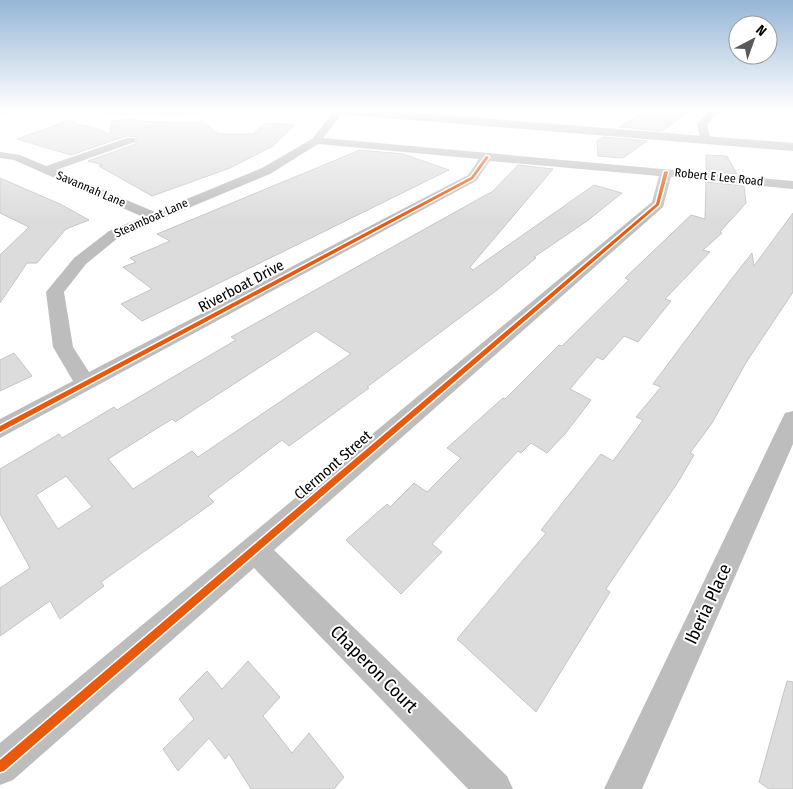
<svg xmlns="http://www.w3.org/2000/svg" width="793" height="789" font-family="'Fira Sans Condensed',sans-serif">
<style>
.green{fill:#e8e8e8}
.building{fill:#dcdcdc;stroke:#c4c4c4;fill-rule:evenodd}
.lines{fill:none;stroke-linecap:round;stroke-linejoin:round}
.street{fill:#bdbdbd;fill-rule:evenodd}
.secondary{fill:#bfbfbf;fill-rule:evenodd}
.cycleway-casing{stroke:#fff;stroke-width:3}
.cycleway{fill:#e8590c;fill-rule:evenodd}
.labels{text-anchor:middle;stroke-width:4;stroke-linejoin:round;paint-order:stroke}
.far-street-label{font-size:12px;fill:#000;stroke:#fff}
.street-label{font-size:15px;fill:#000;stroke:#fff}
.near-street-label{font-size:18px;fill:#000;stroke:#fff}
</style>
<rect width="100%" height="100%" fill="#fff"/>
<!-- green -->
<path class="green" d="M 0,110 L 222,110 L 180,117 L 61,112 L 0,114 Z"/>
<!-- building -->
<g class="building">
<path d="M 647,110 L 692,110 L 662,131 L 619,127 Z"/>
<path d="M 73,119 L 76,124 L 92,127 L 110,134 L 111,121 L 135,119 L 135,121 L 190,123 L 203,121 L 218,134 L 253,134 L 265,123 L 295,125 L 273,146 L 230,168 L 152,196 L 99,166 L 103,165 L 88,161 L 136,144 L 136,137 L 126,136 L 71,155 L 17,139 Z"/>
<path d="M 603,137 L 647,141 L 623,158 L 598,156 L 597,141 Z"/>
<path d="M 360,150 L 403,154 L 449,170 L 142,321 L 121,304 L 152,289 L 123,267 L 136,262 L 130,258 L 170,241 L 157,234 Z"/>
<path d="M 706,155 L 727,156 L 737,174 L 706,171 Z"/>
<path d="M 518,165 L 553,169 L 470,267 L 473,270 L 594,185 L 622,193 L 587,221 L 534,257 L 536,258 L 497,290 L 367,387 L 369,388 L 289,446 L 282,440 L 208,496 L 214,502 L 101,582 L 104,586 L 60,619 L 50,601 L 0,636 L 0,588 L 30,568 L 0,514 L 0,469 L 59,434 L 62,438 L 114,407 L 117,410 L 236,340 L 231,337 L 493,191 ZM 316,331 L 351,354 L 198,457 L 192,451 L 133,489 L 108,459 L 172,419 L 175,422 ZM 66,476 L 92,507 L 58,529 L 36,495 Z"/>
<path d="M 0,178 L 60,204 L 89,220 L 66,229 L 37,263 L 27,263 L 0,303 L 0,255 L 29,227 L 0,213 Z"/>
<path d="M 706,182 L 744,186 L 746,203 L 720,232 L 722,233 L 703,250 L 710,252 L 665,299 L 671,301 L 638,342 L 624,336 L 603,360 L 597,357 L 570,389 L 591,400 L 565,434 L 547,453 L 531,443 L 521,453 L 518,451 L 432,544 L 442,552 L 401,594 L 346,540 L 387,504 L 390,507 L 414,483 L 427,492 L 461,458 L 447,448 L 503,398 L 505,399 L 559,345 L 562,346 L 629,280 L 625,278 L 691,215 L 705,219 Z"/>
<path d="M 793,213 L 793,292 L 747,361 L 712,423 L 690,453 L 694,455 L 678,482 L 606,589 L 610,592 L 536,712 L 457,639 L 546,533 L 541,530 L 601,454 L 613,461 L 643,420 L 636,417 L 661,387 L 653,384 L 730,281 L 752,253 L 754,266 Z"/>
<path d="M 14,353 L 32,376 L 0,391 L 0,360 Z"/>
<path d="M 248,661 L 280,697 L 263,716 L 292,753 L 309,733 L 344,777 L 334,789 L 251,789 L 229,754 L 225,759 L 209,738 L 178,771 L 163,749 L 194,719 L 179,699 L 207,671 L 222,689 Z"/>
<path d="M 787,681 L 793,682 L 793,789 L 769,789 L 759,782 Z"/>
</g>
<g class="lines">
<!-- street -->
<g class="street">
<path d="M 335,110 L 345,110 L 323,138 L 793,181 L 793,189 L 671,177 L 663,207 L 274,550 L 507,776 L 513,789 L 468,789 L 254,568 L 13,780 L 0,785 L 0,743 L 652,202 L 659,176 L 490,161 L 476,181 L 0,438 L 0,419 L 73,381 L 53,347 L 46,292 L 74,258 L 109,231 L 143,217 L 14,160 L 0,158 L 0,152 L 20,155 L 46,166 L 127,138 L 135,138 L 135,142 L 56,170 L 155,212 L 262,168 L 312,139 ZM 318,144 L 479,159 L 468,175 L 89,372 L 73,347 L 64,292 L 86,264 L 119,237 L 270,174 Z"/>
<path d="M 710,110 L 720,110 L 707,125 L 711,140 L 706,143 L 701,140 L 697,125 Z"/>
<path d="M 793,411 L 793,444 L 642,789 L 604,789 L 782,419 L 785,413 Z"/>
</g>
<!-- secondary -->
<path class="secondary" d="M 333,110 L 381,110 L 793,143 L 793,151 L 339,114 Z"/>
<!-- cycleway casing -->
<g class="cycleway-casing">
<g id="cycleway">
<path d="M 486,156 L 489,157 L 473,179 L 0,432 L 0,426 L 471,177 Z"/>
<path d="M 666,171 L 668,172 L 659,205 L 4,771 L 0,772 L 0,760 L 656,204 L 664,172 Z"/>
</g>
</g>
<!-- cycleway -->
<use href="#cycleway" class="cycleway"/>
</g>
<!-- sky -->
<linearGradient id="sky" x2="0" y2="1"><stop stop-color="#95b6d6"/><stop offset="0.5" stop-color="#fff"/><stop offset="1" stop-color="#fff" stop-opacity="0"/></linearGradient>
<rect width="793" height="220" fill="url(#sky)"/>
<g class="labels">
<!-- far-street labels -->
<g class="far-street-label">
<text transform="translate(719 177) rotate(6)" y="4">Robert E Lee Road</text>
<text transform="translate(91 189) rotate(23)" y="4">Savannah Lane</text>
<text transform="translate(151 218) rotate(-24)" y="4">Steamboat Lane</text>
</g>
<!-- street labels -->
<g class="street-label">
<text transform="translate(241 286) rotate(-28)" y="5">Riverboat Drive</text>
<text transform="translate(333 465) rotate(-41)" y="5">Clermont Street</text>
</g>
<!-- near-street labels -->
<g class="near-street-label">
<text transform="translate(708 604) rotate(-65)" y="6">Iberia Place</text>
<text transform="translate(374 669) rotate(45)" y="6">Chaperon Court</text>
</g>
</g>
<!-- north arrow -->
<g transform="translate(753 40) rotate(41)"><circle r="24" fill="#ffffff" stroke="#999999"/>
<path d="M0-4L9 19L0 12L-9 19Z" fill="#595959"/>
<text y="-8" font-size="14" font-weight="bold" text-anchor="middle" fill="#000000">N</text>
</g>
</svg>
